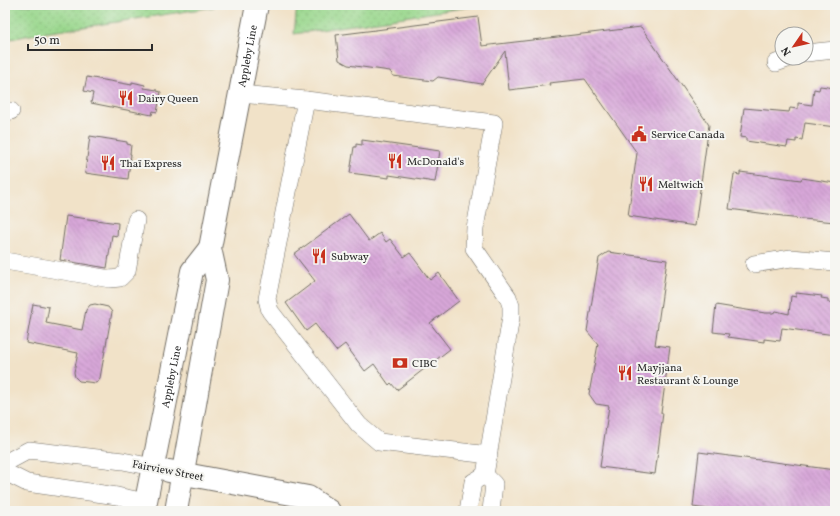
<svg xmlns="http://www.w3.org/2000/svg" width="840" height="516" font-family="Vollkorn,serif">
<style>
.park{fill:url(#park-dots);stroke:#62815c}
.building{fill:url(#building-back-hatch)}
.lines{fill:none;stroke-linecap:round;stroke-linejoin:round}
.minor-casing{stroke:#706b62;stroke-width:18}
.major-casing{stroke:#706b62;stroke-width:24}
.minor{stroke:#fff;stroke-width:17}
.major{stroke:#fff;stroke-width:22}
.labels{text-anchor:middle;stroke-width:4;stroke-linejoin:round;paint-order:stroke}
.street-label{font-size:11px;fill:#2b2b2b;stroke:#f6f6f2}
.poi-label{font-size:11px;fill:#2b2b2b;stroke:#f6f6f2;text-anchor:start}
</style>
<defs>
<pattern id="park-dots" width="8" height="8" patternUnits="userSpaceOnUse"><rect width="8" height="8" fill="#99d78c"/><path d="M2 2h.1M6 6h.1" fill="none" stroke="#84b979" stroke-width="1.8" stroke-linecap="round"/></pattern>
<pattern id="building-back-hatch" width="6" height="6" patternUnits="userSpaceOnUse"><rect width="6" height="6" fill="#d8a7d9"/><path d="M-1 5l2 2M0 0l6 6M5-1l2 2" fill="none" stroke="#af88b0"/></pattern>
</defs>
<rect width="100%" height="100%" fill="#f6f6f2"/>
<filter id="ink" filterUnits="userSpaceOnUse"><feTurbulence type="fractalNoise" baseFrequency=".025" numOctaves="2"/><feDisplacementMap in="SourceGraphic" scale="8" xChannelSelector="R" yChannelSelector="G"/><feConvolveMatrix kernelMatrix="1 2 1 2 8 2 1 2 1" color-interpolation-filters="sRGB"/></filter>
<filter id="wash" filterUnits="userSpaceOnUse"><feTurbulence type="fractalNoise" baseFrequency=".012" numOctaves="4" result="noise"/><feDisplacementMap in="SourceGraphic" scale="16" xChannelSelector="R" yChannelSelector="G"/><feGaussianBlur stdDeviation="0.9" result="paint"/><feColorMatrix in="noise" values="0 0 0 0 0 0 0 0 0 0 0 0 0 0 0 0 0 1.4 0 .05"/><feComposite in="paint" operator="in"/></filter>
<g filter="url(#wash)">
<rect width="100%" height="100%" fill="#f1e2c8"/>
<!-- park -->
<g class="park">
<path d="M 5,5 L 215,5 L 214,7 L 31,35 L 5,40 Z"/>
<path d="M 297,5 L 482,5 L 294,34 Z"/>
</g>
<g id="blocks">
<!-- building -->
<g class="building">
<path d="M 478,17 L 482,46 L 641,27 L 709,125 L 695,226 L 628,216 L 637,153 L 585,79 L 549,83 L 550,85 L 509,90 L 505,51 L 482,84 L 438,77 L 433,81 L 393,76 L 390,71 L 348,65 L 339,60 L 336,35 Z"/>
<path d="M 87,77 L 132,85 L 132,82 L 145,85 L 144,88 L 157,90 L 157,91 L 161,92 L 157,112 L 153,111 L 152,115 L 91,103 L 93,93 L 84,91 Z"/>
<path d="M 820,86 L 835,88 L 835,127 L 805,123 L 802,140 L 796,139 L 796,142 L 788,141 L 787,147 L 746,141 L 746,138 L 740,137 L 744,108 L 789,112 L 790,108 L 798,109 L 798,103 L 812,105 L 814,89 L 819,90 Z"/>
<path d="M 90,136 L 127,142 L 127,144 L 131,145 L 130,154 L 131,154 L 128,179 L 85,173 Z"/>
<path d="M 362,140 L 440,151 L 435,182 L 389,175 L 389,178 L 350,173 L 354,147 L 356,147 L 356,144 L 362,145 Z"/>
<path d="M 740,172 L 801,180 L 802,178 L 835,183 L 835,222 L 782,217 L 783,216 L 729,209 L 734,174 L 740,175 Z"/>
<path d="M 349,214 L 369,241 L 380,233 L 386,242 L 390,239 L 404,257 L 410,253 L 430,280 L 439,273 L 459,301 L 430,323 L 450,349 L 397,390 L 391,383 L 389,385 L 374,364 L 365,371 L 345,344 L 336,351 L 315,324 L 306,331 L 286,303 L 315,281 L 294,254 Z"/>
<path d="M 66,216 L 118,223 L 117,236 L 112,235 L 107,268 L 60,260 Z"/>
<path d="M 608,252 L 667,260 L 655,345 L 670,347 L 661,413 L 663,413 L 655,474 L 600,467 L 609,406 L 596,404 L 589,394 L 598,344 L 587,331 L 599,258 Z"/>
<path d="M 796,293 L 822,296 L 821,298 L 828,299 L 828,302 L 835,303 L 835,335 L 782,328 L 780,341 L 764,339 L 764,342 L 728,337 L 729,334 L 713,332 L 716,305 L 765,313 L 773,313 L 776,311 L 789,314 L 791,296 L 796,297 Z"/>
<path d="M 33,304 L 49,307 L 46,323 L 82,330 L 86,310 L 90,305 L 95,304 L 108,307 L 112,312 L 100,378 L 96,383 L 79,381 L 75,377 L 74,372 L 78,353 L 26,343 Z"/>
<path d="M 699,452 L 835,470 L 835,486 L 832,511 L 720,511 L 693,507 Z"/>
</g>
</g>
</g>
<g filter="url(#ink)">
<use href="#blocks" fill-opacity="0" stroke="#706b62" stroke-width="1"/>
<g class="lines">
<!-- minor casing -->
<g class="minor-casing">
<g id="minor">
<path d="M 806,53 L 835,50"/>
<path d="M 776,63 L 790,58"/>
<path d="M 241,94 L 306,100 L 494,123 L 475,228 L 474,248 L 508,297 L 511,306 L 511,317 L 485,475"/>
<path d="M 306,100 L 267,299 L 270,311 L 359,425 L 379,442 L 489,455"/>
<path d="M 5,112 L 11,111"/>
<path d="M 5,261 L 110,279 L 120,278 L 127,271 L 136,220"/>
<path d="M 754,264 L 791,258 L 835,262"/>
<path d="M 5,463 L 29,450 L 123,461 L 153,467"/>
<path d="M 5,472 L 27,483 L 117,496 L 146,502"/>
<path d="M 485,475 L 494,484 L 491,511"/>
<path d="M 468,511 L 473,482 L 485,475"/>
</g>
</g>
<!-- major casing -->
<g class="major-casing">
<g id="major">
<path d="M 169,471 L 308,497 L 329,511"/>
<path id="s1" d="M 144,511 L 192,271 L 210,248"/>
<path id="s2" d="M 176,511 L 217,280 L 210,248 L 257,5"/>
</g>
</g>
<!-- minor -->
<use href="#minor" class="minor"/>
<!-- major -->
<use href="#major" class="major"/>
</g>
</g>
<!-- icons -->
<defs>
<g id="restaurant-bare" transform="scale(1.2)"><path d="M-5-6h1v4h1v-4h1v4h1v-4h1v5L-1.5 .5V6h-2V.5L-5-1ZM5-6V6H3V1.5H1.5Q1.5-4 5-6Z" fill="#c8321e" stroke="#f6f6f2" stroke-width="2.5" paint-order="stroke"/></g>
<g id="civic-bare" transform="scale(1.2)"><path d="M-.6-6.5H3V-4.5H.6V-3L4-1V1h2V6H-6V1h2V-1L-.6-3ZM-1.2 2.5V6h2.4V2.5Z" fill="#c8321e" stroke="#f6f6f2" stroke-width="2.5" paint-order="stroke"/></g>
<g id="bank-bare" transform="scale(1.2)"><path d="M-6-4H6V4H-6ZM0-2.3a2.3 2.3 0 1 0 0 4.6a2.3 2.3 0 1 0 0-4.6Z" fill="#c8321e" stroke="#f6f6f2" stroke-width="2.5" paint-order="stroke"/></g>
</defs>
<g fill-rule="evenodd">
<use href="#restaurant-bare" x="126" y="98"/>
<use href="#civic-bare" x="639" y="134"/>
<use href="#restaurant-bare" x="395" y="161"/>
<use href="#restaurant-bare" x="108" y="163"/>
<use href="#restaurant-bare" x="646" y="184"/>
<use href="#restaurant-bare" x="319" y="256"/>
<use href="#bank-bare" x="400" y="363"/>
<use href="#restaurant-bare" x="625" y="373"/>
</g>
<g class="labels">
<!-- street labels -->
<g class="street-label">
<text dy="4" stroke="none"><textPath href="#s2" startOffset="463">Appleby Line</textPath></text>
<text dy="4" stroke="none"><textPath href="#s1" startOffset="137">Appleby Line</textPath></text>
<text transform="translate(168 470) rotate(11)" y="4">Fairview Street</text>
</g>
<!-- poi labels -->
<g class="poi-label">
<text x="138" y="102">Dairy Queen</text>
<text x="651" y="138">Service Canada</text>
<text x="407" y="165">McDonald's</text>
<text x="120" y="167">Thaï Express</text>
<text x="658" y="188">Meltwich</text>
<text x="331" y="260">Subway</text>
<text x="412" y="367">CIBC</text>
<text x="637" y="371">Mayjjana<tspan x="637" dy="13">Restaurant &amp; Lounge</tspan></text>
</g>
</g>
<!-- margin -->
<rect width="840" height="516" fill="none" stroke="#f6f6f2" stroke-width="20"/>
<!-- north arrow -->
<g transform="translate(794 46) rotate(236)"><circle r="19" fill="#f6f6f2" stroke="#a5a5a2"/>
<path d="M0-3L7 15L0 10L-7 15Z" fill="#c8321e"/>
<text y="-6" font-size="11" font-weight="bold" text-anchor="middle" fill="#2b2b2b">N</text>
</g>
<!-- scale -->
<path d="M28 44v6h124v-6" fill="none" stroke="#2b2b2b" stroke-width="2"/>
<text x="34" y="44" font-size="12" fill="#2b2b2b" stroke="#f6f6f2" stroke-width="3" paint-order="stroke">50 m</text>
</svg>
